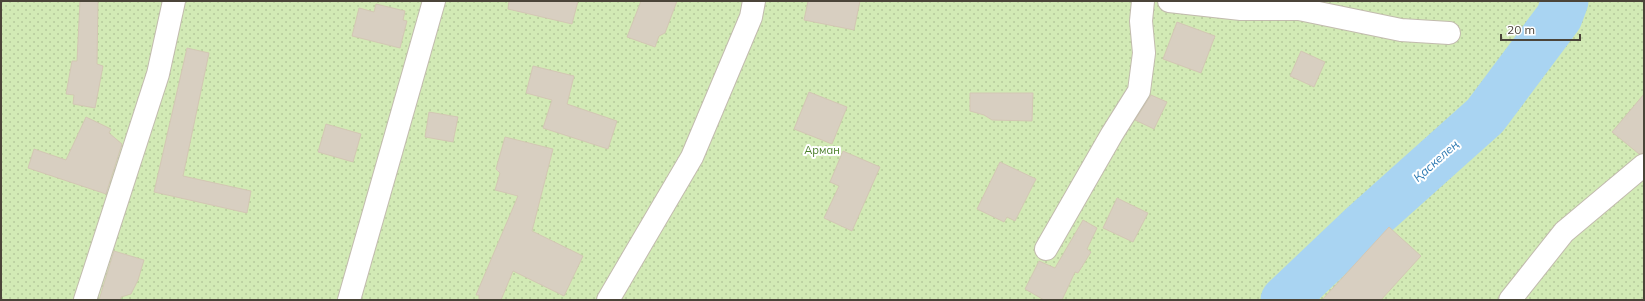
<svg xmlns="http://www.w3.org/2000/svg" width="1645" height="301" font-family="Mulish,sans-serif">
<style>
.grass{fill:url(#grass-dots)}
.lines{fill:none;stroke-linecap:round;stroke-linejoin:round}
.river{stroke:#a9d4f2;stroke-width:47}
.building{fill:#d8cfc1;stroke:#d3c7b4}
.minor-casing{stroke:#c2bbae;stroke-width:24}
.tertiary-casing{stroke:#c2bbae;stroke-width:24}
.minor{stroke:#fff;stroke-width:22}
.tertiary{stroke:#fff;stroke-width:22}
.labels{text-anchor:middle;stroke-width:4;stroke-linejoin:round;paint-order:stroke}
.park-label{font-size:11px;fill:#4a7f2a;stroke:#fff}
.water-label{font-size:12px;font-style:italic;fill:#2e7ab2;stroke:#fff}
</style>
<defs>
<pattern id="grass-dots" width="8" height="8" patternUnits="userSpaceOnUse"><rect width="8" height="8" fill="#d2eab5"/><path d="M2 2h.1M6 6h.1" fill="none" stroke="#b6ca9c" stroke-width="1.8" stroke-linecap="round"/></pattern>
</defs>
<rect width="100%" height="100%" fill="#f6f3ec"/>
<!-- grass -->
<rect class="grass" x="1" y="1" width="1643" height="299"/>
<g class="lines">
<!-- river -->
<path class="river" d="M 1284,300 L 1362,226 L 1485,116 L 1559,17 L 1565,1"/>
</g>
<!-- building -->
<g class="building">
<path d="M 80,1 L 98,1 L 97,64 L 103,66 L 95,108 L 73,104 L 74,95 L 66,94 L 72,61 L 77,61 Z"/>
<path d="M 509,1 L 578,1 L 572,24 L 508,9 Z"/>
<path d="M 641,1 L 677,1 L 665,33 L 659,36 L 655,47 L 627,37 Z"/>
<path d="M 808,1 L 860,1 L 854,30 L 804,20 Z"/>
<path d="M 376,4 L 405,11 L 403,20 L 407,21 L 400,48 L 352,36 L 359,8 L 374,12 Z"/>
<path d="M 1177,22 L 1215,36 L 1201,73 L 1163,59 Z"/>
<path d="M 187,48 L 209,53 L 183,176 L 251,191 L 247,213 L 154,192 Z"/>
<path d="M 1301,51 L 1325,62 L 1314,87 L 1290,76 Z"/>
<path d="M 533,66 L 574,76 L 567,104 L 617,121 L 608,149 L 543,128 L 552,100 L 526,93 Z"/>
<path d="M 809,92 L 847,107 L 832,144 L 794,129 Z"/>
<path d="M 970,93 L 1033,93 L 1032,121 L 992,120 L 984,115 L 970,111 Z"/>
<path d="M 1644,94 L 1644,153 L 1639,154 L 1612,132 Z"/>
<path d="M 1151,95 L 1167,102 L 1154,129 L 1135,120 Z"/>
<path d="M 429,112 L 458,117 L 453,142 L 425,137 Z"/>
<path d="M 86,117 L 111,129 L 109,133 L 122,144 L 106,194 L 28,168 L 34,149 L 66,160 Z"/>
<path d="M 326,124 L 361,134 L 353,162 L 318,152 Z"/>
<path d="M 505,137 L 553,149 L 532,231 L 583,256 L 564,296 L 513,271 L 501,300 L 479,300 L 479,295 L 476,295 L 518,196 L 495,190 L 500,173 L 496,169 Z"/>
<path d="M 843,151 L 880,167 L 852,231 L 824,218 L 839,186 L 830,182 Z"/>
<path d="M 1000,162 L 1036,179 L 1015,221 L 1007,217 L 1004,222 L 977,209 Z"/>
<path d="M 1117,198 L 1148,213 L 1133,242 L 1103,228 Z"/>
<path d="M 1083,220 L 1097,228 L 1087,249 L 1091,252 L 1078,273 L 1075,272 L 1062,300 L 1044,300 L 1025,289 L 1039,261 L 1055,268 Z"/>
<path d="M 1389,227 L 1421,256 L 1381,300 L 1322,300 Z"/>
<path d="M 114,251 L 144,260 L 138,280 L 131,294 L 121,297 L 120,300 L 99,300 Z"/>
</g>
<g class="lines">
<!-- minor casing -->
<g class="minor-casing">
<g id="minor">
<path d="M 1169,1 L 1241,9 L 1299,9 L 1401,30 L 1449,33"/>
<path d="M 1046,249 L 1112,134 L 1139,91 L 1144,53 L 1141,21 L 1143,1"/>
<path d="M 85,300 L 158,74 L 174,1"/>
<path d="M 349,300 L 434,1"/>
<path d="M 1510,300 L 1564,232 L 1644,165"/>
</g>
</g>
<!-- tertiary casing -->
<g class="tertiary-casing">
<path id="tertiary" d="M 608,300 L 692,157 L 751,17 L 754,1"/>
</g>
<!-- minor -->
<use href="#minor" class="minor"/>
<!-- tertiary -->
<use href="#tertiary" class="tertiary"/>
</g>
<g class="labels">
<!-- park labels -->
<g class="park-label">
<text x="822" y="154">Арман</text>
</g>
<!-- water labels -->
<g class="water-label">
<text transform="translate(1436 161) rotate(-42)" y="4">Қаскелең</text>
</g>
</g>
<!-- border -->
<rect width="1645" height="301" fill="none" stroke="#4b4439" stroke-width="4"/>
<!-- scale -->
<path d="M1501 34v6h79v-6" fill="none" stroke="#4b4439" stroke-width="2"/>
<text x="1507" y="34" font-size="12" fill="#4b4439" stroke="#ffffff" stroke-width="3" paint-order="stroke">20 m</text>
</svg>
